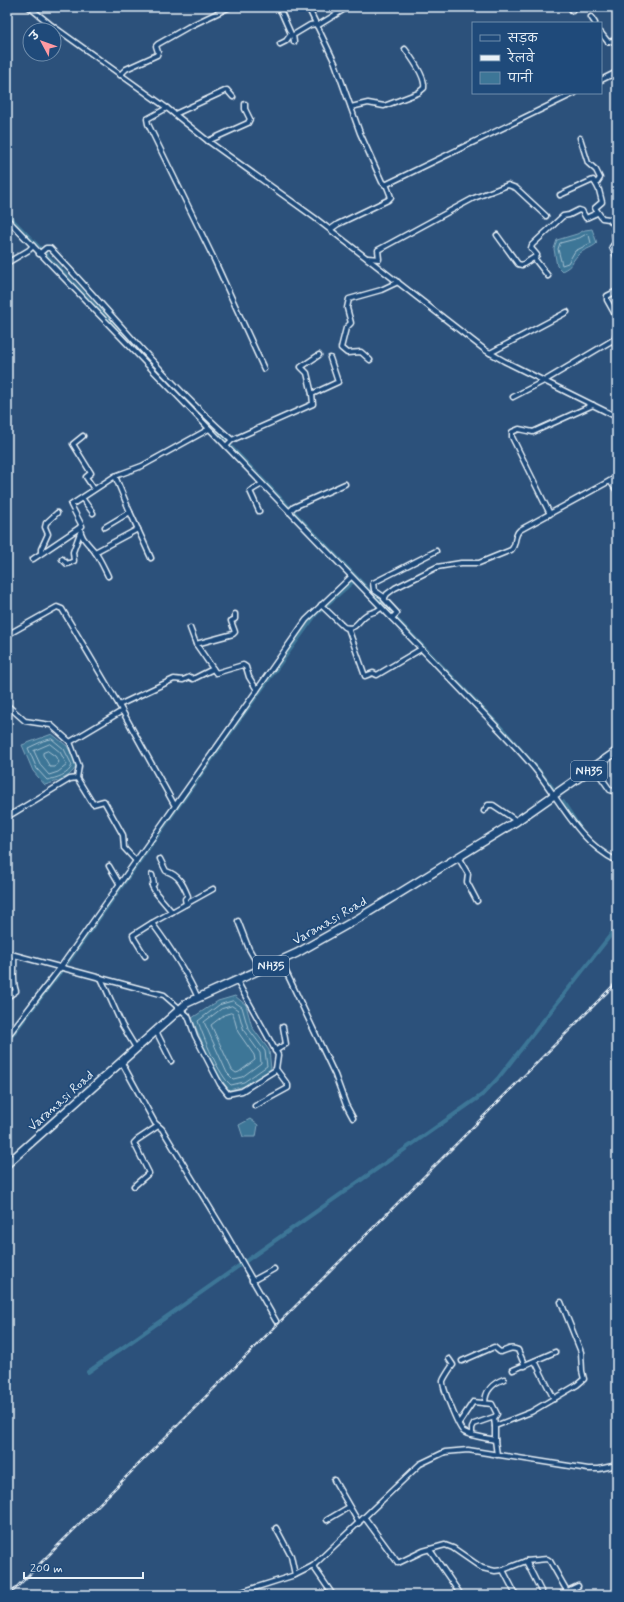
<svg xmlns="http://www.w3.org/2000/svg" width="624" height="1602" font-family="Mynerve,'Playpen Sans Deva',sans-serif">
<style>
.water{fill:#3d7697;stroke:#81a7be}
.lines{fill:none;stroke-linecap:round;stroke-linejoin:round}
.shore{stroke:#a4c0d1;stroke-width:1}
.canal{stroke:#3d7697;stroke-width:4}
.street-casing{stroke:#e8f1f8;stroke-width:7}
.highway-casing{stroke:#e8f1f8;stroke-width:10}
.street{stroke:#1f4a7a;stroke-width:4}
.highway{stroke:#1f4a7a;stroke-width:7}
.rail-casing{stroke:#e8f1f8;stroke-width:2.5}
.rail{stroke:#1f4a7a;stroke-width:1;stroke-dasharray:3;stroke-linecap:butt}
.labels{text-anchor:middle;stroke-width:3.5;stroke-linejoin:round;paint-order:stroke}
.shield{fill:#1f4a7a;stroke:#acbfd2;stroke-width:1}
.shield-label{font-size:12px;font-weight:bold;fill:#e8f1f8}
.street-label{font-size:13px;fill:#e8f1f8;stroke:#1f4a7a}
</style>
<rect width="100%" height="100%" fill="#2c517b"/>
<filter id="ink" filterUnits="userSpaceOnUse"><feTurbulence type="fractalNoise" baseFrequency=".025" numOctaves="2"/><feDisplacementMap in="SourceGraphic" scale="8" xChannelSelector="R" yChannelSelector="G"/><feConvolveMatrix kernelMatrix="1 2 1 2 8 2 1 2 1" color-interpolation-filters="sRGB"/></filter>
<g filter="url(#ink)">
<!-- water -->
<g class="water">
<path d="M 592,229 L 597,243 C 591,249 583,249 578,255 C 570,263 574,265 562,271 L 557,266 L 554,249 L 557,240 L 577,234 L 585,230 Z"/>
<path d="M 52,734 L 67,746 L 77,764 C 72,778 58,781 45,785 L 33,771 L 22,745 Z"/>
<path d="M 235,996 L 246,1005 L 252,1027 L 269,1050 L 271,1069 L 245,1086 L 229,1090 C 212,1069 202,1043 192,1018 L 218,1001 Z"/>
<path d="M 250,1119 L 258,1125 L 256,1137 L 243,1137 L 239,1125 Z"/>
</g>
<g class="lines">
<!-- shore -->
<g class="shore">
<path d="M 587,234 L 589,235 L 591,243 L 575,251 L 568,263 L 562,265 L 558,249 L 560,243 L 579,238 Z"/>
<path d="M 52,739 L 64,749 L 72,765 C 69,775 56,778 47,780 L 37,769 L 28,748 L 43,741 Z"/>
<path d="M 50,744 L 60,752 L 67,765 L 58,772 L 49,775 L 41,766 L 34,751 Z"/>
<path d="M 48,751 L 55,756 L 59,762 L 55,767 L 50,767 L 43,755 L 43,753 Z"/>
<path d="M 233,1001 L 242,1007 L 248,1028 L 265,1051 L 267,1066 L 244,1082 L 231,1085 C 219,1076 203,1036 198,1021 L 219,1005 Z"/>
<path d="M 232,1006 L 238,1010 L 244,1031 L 260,1053 L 261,1063 L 242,1077 L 233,1079 L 227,1073 L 204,1022 L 221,1009 Z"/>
<path d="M 231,1013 L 233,1014 L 238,1032 L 254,1055 L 255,1060 L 239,1072 L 236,1073 L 232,1070 L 211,1025 L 224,1015 Z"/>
</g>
<!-- canal -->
<g class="canal">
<path d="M 7,214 L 506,733 L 537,768 L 555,791"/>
<path d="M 242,716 L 316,614 L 357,578"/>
<path d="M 563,802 L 584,834"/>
<path d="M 7,1042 L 70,959 L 240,719"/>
<path d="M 88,1372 L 482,1095 L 499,1077 L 617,927"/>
</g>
<!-- street casing -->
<g class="street-casing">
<g id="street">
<path d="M 29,7 L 50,24 L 167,108 L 208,141 L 315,218 L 485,350 L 504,361 L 617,417"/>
<path d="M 279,7 L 291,34 L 286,41 L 280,44"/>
<path d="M 308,7 L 335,63 L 360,133 L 382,182 L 385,185 L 575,93"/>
<path d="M 572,11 L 572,7"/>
<path d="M 591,17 L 595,23"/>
<path d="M 317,26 L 348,7"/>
<path d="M 601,33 L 608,42 L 617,40"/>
<path d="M 294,42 L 293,35 L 295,34 L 310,25 L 316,24"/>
<path d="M 120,75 L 126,69 L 157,55 L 158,52 L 156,46 L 158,44 L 188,27 L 230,7"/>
<path d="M 601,80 L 617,72"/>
<path d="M 351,107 L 368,103 L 384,106 L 418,93 L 424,88 C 426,78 411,57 405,49"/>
<path d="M 167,108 L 147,119 L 148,124 L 213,257 L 264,369"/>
<path d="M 175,114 L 227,90 L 233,97"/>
<path d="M 580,138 L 588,163 L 596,170 L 600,178 L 596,184 L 599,190 L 602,202 L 595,208 L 602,218 L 609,219 L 615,226"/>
<path d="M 208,141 L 248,123 L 250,119 L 245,109 L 245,104"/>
<path d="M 560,195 L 593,180 L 596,184"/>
<path d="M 7,219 L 491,721 C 507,738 524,755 538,773 C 562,804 580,843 617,861"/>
<path d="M 616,226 L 614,231 L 616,242 L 612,247 L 617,258"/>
<path d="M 331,229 L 338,224 L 388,200 L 391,197 L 386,184"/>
<path d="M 497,235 L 518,264 L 522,265 L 535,257"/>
<path d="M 39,254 L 46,248 L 50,248 C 111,312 166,382 232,440"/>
<path d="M 368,258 L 379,259 L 378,250 L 474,198 L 508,185 L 516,188 L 546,216"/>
<path d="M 7,263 L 29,250 L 33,246"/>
<path d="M 548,276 L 534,258 L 537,255 L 531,248 L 532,245 L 563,216 L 569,215 L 579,210 L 582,211 L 586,218 L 597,213"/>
<path d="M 617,291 L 607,296 L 607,300 L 617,318"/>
<path d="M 613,340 L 617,348"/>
<path d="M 490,353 L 567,312"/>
<path d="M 370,360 L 361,352 L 347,353 L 341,348 L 346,328 L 351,323 L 347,308 L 349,299 L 381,290 L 398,282"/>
<path d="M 312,394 L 307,373 L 301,367 L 319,355"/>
<path d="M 513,397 L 544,381 L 613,340 L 617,335"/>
<path d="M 83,436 L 73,444 L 91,473 L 86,477 L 94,489"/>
<path d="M 226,446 L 232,440 L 313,404 L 312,394 L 338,382 L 330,358"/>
<path d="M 610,481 L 617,491"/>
<path d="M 82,498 L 93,513"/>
<path d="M 259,511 L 250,491 L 262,484"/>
<path d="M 130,512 L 151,558"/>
<path d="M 289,512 L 294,507 L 345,484"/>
<path d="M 550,514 L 512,437 L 512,432 L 519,429 L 533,432 L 593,405"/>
<path d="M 80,527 C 80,538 89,544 95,552 C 100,559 104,568 108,576"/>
<path d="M 105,527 L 130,512 L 115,476"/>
<path d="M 95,552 L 138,529"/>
<path d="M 41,553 L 41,549 L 48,534 L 45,527 L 46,523 L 57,513"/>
<path d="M 33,559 L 82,526 L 71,505 L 115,476 L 142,466 L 209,429"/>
<path d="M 62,559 L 67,564 L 74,561 L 73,552 L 80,533"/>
<path d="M 384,597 L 374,590 L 373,583 L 436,551"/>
<path d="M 321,605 L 344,627 C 356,631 358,620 366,615 C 372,611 374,614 381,608"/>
<path d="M 392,618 L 397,613 L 384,599 L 387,594 L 395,588 L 437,567 L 461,563 L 479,563 L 511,550 C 517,545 513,536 520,530 L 617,477"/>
<path d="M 348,628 L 365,676 L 373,673 L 377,675 L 421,649"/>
<path d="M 7,635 L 57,607 L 62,609 L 119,705 L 175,806 L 60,968 L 7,1037"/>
<path d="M 196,644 L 233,634 L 235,632 L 231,621 L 235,619 L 235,614"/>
<path d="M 257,690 L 306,620 L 351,577"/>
<path d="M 7,705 L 25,721 L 51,725 L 70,742"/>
<path d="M 119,705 L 174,679 L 183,680 L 190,677 L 193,679 L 213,669"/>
<path d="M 594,767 L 610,790 L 617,792"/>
<path d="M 77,778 L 79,766 L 70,742 L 122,711"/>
<path d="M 175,806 L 257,690 L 249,677 L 246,667 L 243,665 L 216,673 L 196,644 L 190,628"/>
<path d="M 484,811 L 488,805 L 493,805 L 517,821"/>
<path d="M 7,817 L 70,779 L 77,778 L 93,804 L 104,801 L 123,835 L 124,848 L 136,861"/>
<path d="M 458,857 L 468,874 L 467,882 L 477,901"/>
<path d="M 160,859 L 166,871 C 179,875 183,884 188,896 L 185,899 L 186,904"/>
<path d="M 109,866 L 119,883"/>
<path d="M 152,875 L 154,884 L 152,886 L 156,893 L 172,912"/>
<path d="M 238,921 L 249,949 L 261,970"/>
<path d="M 7,953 L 164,995 L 188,1016 L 195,1036 L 220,1084 L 228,1094 L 242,1091 L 274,1071 L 276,1069 L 278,1055 L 237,981"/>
<path d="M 145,956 L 134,938 L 133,935 L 152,923"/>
<path d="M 281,961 L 335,1075 L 346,1105 L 353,1118"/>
<path d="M 101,978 L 122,1025 L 136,1048"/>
<path d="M 7,997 L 16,991 C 12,982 15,966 14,955"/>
<path d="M 198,998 C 186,971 170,947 152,923 L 213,889"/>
<path d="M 156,1031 L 171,1061"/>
<path d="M 275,1051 L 286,1044 L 283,1027"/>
<path d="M 121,1061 L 155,1123 L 162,1129 L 226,1234 L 276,1321"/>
<path d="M 255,1106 L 288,1088 L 288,1085 L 276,1069"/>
<path d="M 134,1186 L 149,1173 L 134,1143 L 137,1140 L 158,1126"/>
<path d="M 252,1281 L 274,1269"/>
<path d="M 449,1359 L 453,1365 C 451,1367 444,1378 443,1381 C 442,1387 459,1429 464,1432 C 470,1436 487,1438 495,1440"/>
<path d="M 462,1361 L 494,1347 L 500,1352 C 507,1351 510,1346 518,1350 L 525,1366"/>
<path d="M 535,1361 L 554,1399"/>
<path d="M 513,1370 L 555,1352"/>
<path d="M 485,1403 C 485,1391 493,1383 504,1379"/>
<path d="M 459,1423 L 473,1402 L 492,1404 L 497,1414 L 494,1418 L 495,1426"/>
<path d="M 472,1435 L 472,1428 L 474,1424 L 494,1417"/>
<path d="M 497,1455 L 495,1440 L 495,1426 L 531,1412 L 577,1385 L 584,1379 L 582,1371 L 581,1352 L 561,1302"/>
<path d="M 334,1480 L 359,1523"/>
<path d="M 365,1518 L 398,1563 L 423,1551 L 445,1545 L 453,1548 L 482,1568 L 495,1571 L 503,1570 L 526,1561 L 547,1559 L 550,1561 L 567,1591"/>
<path d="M 327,1520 L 349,1507"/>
<path d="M 276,1528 L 291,1556 L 295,1575"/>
<path d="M 430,1550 L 461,1595"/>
<path d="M 526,1561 L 543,1595"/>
<path d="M 313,1566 L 333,1595"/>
<path d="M 503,1570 L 516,1595"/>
<path d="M 232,1595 L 295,1575 L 313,1566 L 420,1464 L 445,1452 L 468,1450 L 588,1469 L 599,1469 L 617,1465"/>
<path d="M 559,1595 L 578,1586"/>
</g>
</g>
<!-- highway casing -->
<g class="highway-casing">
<path id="highway" d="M 7,1164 L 187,1003 L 297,953 L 359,918 L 517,821 L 617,751"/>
</g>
<!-- street -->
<use href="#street" class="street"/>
<!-- highway -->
<use href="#highway" class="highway"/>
<!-- rail casing -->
<g class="rail-casing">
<path id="rail" d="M 9,1595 L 617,982"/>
</g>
<!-- rail -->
<use href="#rail" class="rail"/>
</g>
</g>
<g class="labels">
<!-- shield labels -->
<g class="shield">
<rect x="571" y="761" width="36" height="20" rx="3"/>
<rect x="253" y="956" width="36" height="20" rx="3"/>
</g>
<g class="shield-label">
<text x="589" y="775">NH35</text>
<text x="271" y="970">NH35</text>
</g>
<!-- street labels -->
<g class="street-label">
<text transform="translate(329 920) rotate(-30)" y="5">Varanasi Road</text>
<text transform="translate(60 1100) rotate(-42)" y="5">Varanasi Road</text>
</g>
</g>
<!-- margin -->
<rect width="624" height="1602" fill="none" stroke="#1f4a7a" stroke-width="24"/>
<rect x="12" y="12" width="600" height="1578" fill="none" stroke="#e8f1f8" stroke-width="1.5" filter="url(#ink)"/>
<!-- legend -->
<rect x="472" y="22" width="130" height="72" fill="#1f4a7a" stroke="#6f8dac"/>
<rect x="480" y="35" width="20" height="6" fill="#1f4a7a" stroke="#6f8dac"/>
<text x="508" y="42" font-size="12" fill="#e8f1f8">सड़क</text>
<rect x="480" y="55" width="20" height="6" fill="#e8f1f8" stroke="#6f8dac"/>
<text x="508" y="62" font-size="12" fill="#e8f1f8">रेलवे</text>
<rect x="480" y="72" width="20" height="12" fill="#3d7697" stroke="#6f8dac"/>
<text x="508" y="82" font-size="12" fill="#e8f1f8">पानी</text>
<!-- north arrow -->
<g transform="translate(42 42) rotate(311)"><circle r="19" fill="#1f4a7a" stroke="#6f8dac"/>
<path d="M0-3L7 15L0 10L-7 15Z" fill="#ff9aa2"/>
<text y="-6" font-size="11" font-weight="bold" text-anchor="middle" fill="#e8f1f8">उ</text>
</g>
<!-- scale -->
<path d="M24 1572v6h119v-6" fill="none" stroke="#e8f1f8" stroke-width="2"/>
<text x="30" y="1572" font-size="12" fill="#e8f1f8" stroke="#1f4a7a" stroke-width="3" paint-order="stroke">200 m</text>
</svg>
